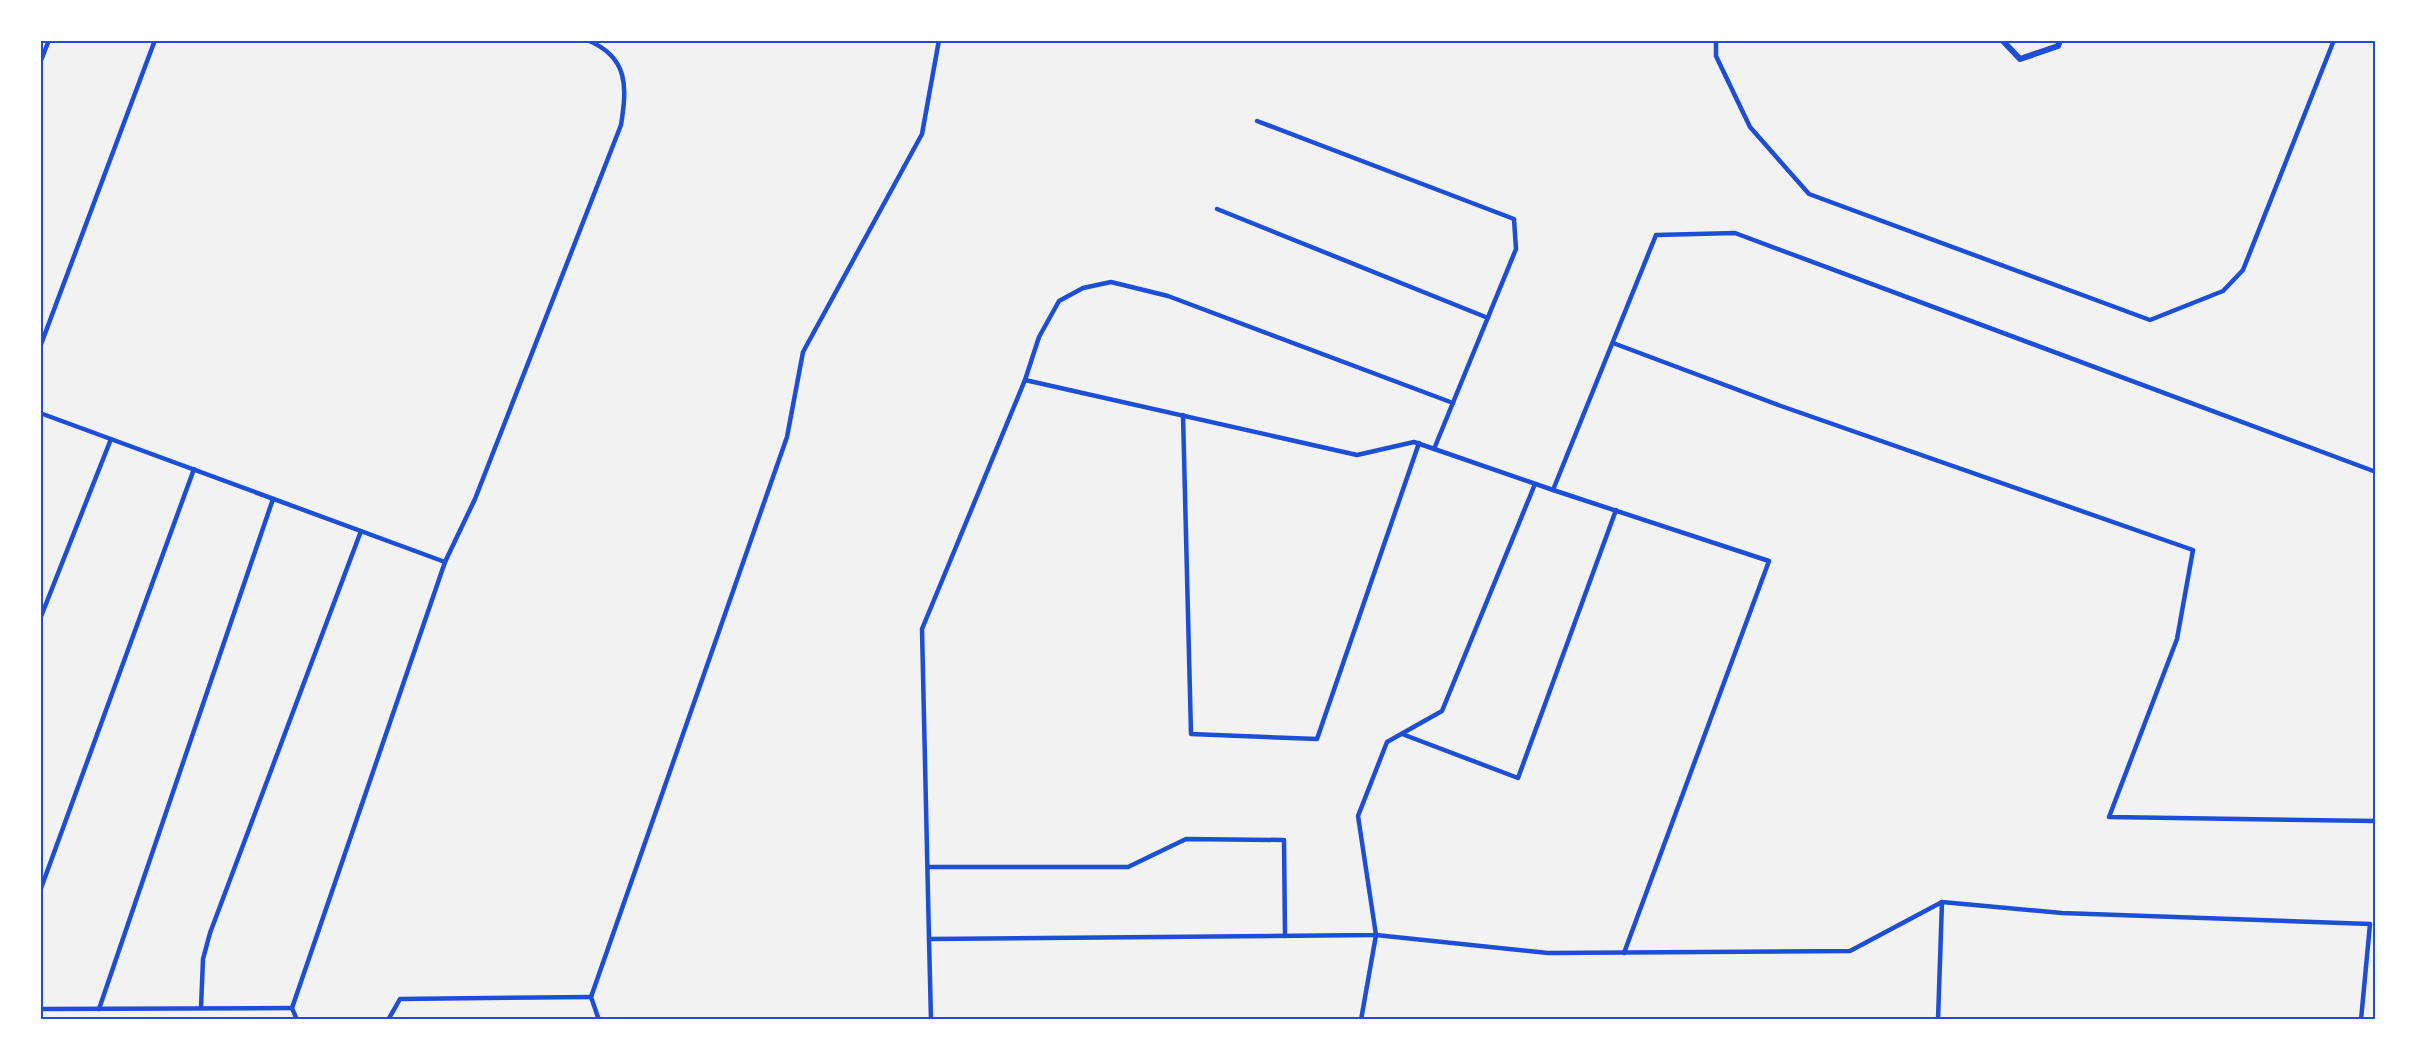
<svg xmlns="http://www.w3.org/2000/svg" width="2416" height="1060" font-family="Helvetica,sans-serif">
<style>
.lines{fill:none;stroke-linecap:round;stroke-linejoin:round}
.service{stroke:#1d4ed8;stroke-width:4.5}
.minor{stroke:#1d4ed8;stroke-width:6}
.neatline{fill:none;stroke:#1d4ed8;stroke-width:2}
</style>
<rect width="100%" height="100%" fill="#f2f2f2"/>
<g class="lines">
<!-- service -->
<g class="service">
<path d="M 1716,40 L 1716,56 L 1750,127 L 1809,194 L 2150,320 L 2223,291 L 2243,270 L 2334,40"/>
<path d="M 40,63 L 49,40"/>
<path d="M 1257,121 L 1514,219 L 1516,249 L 1434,449"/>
<path d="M 1217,209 L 1488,318"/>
<path d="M 1613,343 L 1781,406 L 2193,550 L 2177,639 L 2109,817 L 2376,821"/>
<path d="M 40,347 L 155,40"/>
<path d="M 1025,380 L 1039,337 L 1059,301 L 1083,288 L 1111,282 L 1168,296 L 1453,403"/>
<path d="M 40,413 L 445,562 L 292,1008 L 297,1020"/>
<path d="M 1183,415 L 1191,734 L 1317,739 L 1419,443"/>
<path d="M 1553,490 L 1656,235 L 1735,233 L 2376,472"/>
<path d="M 445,562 L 475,499 L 621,125 C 627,87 629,57 587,40"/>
<path d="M 40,619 L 111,439"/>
<path d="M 1402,734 L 1518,778 L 1616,510"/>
<path d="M 928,867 L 1128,867 L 1186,839 L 1284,840 L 1285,936"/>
<path d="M 40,891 L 194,469"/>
<path d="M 929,939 L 922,629 L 1025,380 L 1357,455 L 1414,442 L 1553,490 L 1769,561 L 1624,953"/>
<path d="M 201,1008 L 203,959 L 210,933 L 361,531"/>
<path d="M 40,1009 L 292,1008"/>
<path d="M 99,1009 L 273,499"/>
<path d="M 388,1020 L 400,999 L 591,997"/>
<path d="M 599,1020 L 591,997 L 787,437 L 803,352 L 922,134 L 939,40"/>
<path d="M 931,1020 L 929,939 L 1376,935 L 1358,816 L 1387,742 L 1442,711 L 1535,484"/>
<path d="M 1361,1020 L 1376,935 L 1548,953 L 1850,951 L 1942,902 L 2062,913 L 2370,924 L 2361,1020"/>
<path d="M 1938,1020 L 1942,902"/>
</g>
<!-- minor -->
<path class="minor" d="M 2002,40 L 2020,59 L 2058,46 L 2060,40"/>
</g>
<!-- border -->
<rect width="2416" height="1060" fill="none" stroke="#ffffff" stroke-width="84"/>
<rect x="42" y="42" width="2332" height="976" class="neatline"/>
</svg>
